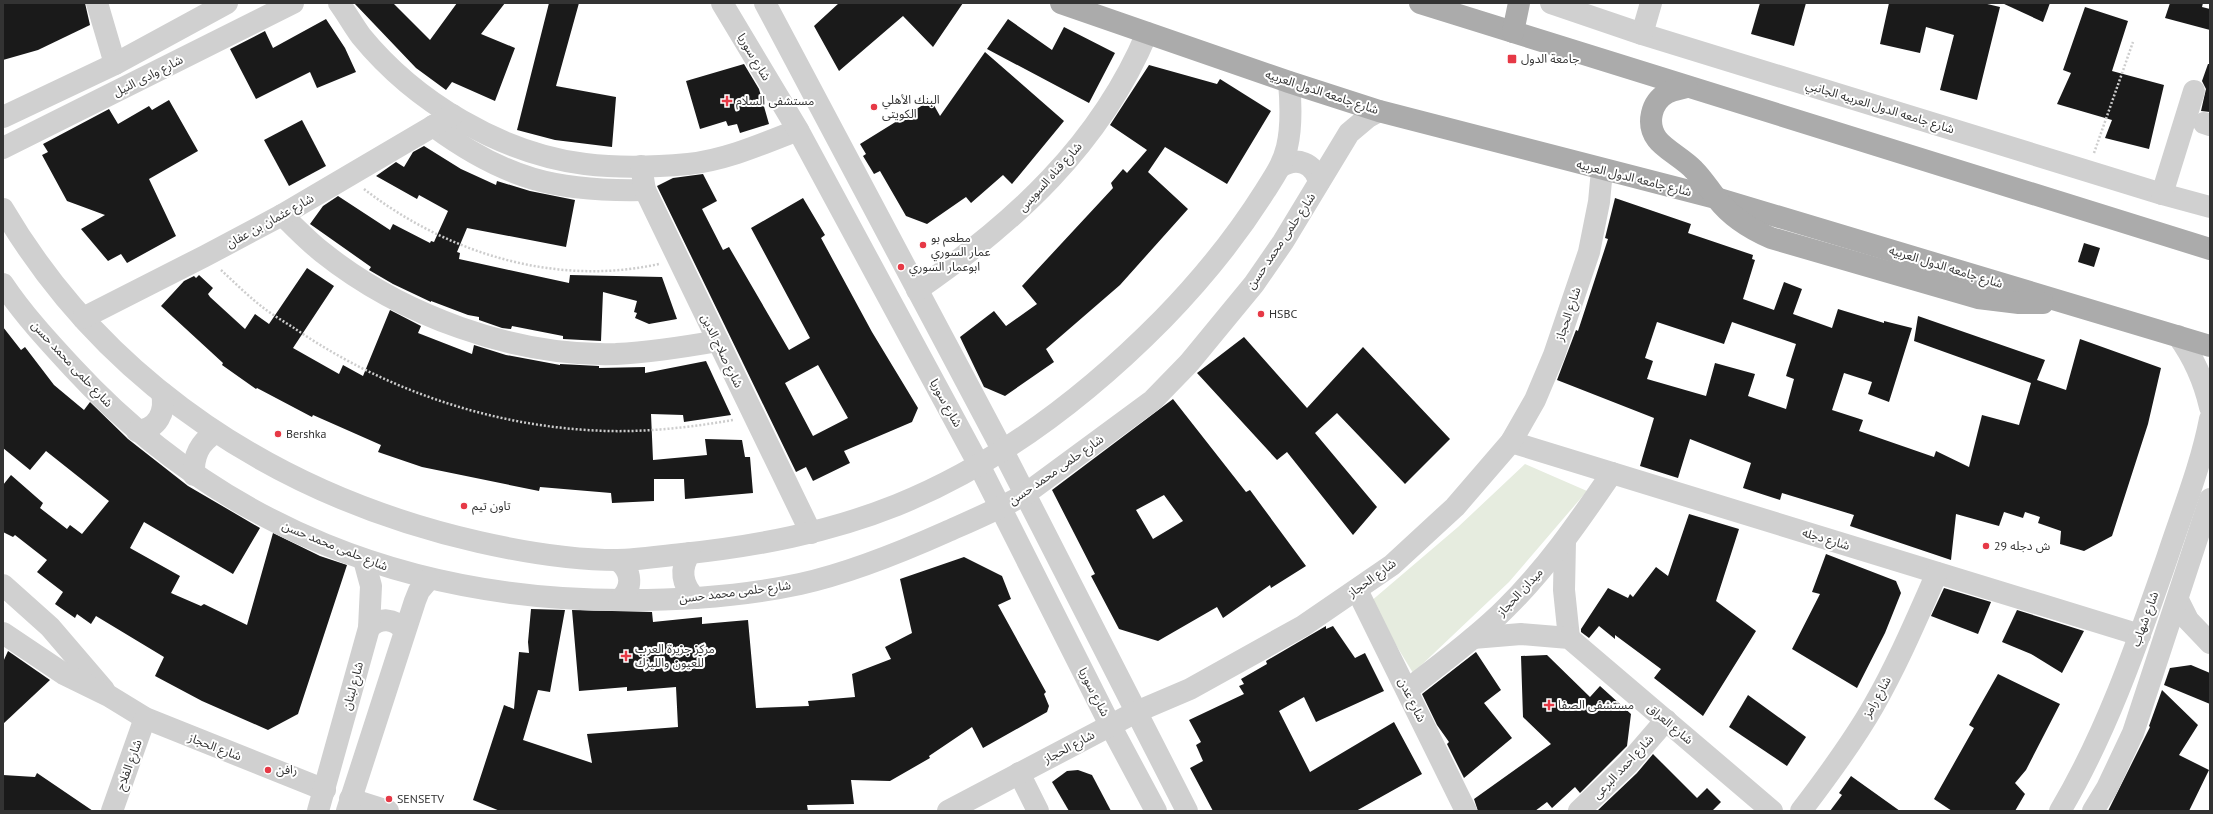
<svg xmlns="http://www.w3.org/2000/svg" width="2213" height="814" font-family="'PT Sans','Noto Sans Arabic',sans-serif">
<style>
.green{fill:#e6ecdf}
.building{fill:#1a1a1a;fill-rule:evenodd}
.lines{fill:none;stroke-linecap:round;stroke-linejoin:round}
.path{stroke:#cdcdcd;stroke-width:2.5;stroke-dasharray:2 2;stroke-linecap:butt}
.minor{stroke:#d0d0d0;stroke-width:22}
.major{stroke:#ababab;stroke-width:22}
.poi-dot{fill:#e63946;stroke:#fff;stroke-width:1.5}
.labels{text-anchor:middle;stroke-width:4;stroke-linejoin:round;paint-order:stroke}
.street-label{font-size:12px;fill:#333;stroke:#fff}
.poi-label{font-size:12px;fill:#333;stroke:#fff;text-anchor:start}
</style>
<rect width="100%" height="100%" fill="#fff"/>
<!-- green -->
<path class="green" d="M 1525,464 L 1587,491 L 1509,582 L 1413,673 L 1370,602 L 1458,527 Z"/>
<!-- building -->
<g class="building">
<path d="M 3,3 L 85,3 L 90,25 L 38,50 L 3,60 Z"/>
<path d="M 354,3 L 393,3 L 430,40 L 457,3 L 505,3 L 481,34 L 515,48 L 495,101 L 452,82 L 446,90 L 416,68 Z"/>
<path d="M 549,3 L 579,3 L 556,86 L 616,97 L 612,147 L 555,140 L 517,130 Z"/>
<path d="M 839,3 L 963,3 L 933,47 L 903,16 L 839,71 L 814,26 Z"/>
<path d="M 1760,3 L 1806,3 L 1794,46 L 1751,34 Z"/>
<path d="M 1889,3 L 1983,3 L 2000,7 L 1977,100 L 1940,90 L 1954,35 L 1926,27 L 1920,53 L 1880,44 Z"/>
<path d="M 2002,3 L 2050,3 L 2043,22 Z"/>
<path d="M 2170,3 L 2203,3 L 2202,7 L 2210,9 L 2210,30 L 2165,18 Z"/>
<path d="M 2085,7 L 2128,21 L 2112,71 L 2164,85 L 2149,149 L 2105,138 L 2112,120 L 2057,104 L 2071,73 L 2063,70 Z"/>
<path d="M 326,19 L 345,48 L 356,72 L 317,88 L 310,72 L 256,99 L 230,49 L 265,31 L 273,48 Z"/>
<path d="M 1008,19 L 1052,50 L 1064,27 L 1115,53 L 1089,103 L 987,49 Z"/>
<path d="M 985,52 L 1064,121 L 1012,184 L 1003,175 L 971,203 L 966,197 L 927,224 L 906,216 L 880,171 L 874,174 L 863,156 L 866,154 L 860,144 L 931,100 L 940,116 Z"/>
<path d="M 744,64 L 759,89 L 769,124 L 740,133 L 737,124 L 728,126 L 726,121 L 700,129 L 686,81 Z"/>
<path d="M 2208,64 L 2210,64 L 2210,112 L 2201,111 L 2206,89 L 2202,81 Z"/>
<path d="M 1149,65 L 1217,84 L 1220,79 L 1271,111 L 1227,184 L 1165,147 L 1148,172 L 1188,209 L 1120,285 L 1046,349 L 1054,362 L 1005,396 L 984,387 L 960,337 L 994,311 L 1006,326 L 1037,304 L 1022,286 L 1113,188 L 1111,183 L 1123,169 L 1127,173 L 1147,150 L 1110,125 Z"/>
<path d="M 169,100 L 198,151 L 149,179 L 176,236 L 127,263 L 121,254 L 108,261 L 81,229 L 105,215 L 67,201 L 42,155 L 48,152 L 43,144 L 109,109 L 118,124 L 149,106 L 152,110 Z"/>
<path d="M 302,120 L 326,166 L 289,186 L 264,140 Z"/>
<path d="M 424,146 L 461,169 L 496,185 L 497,181 L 530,191 L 575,200 L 566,247 L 467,228 L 457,252 L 460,253 L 459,259 L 569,283 L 570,275 L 662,277 L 677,319 L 649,324 L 635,318 L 637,313 L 634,312 L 637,301 L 603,292 L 601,341 L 563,339 L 563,336 L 512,326 L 511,329 L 502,328 L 479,320 L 479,317 L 468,315 L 431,301 L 431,302 L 393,284 L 369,270 L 371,267 L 310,224 L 323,206 L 338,196 L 390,230 L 393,224 L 430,243 L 431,241 L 434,242 L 448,211 L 419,195 L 417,199 L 376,176 L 396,162 L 404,167 L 413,152 Z"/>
<path d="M 703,174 L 717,201 L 702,209 L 723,250 L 729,247 L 789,350 L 810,338 L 751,228 L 803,198 L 825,235 L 821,238 L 872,332 L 918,408 L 912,422 L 844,451 L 850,463 L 813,481 L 806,467 L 796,472 L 657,186 L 673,178 ZM 818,365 L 848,418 L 813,436 L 785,383 Z"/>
<path d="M 1615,198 L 1691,224 L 1688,233 L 1753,255 L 1752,259 L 1755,260 L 1743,299 L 1774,310 L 1784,282 L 1802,289 L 1793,314 L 1832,328 L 1838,309 L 1884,323 L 1884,321 L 1912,328 L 1889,402 L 1868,394 L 1872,382 L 1844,373 L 1832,410 L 1863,420 L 1859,431 L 1934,457 L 1936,451 L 1969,467 L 1982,415 L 2019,425 L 2031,383 L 1914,341 L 1918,316 L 2045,360 L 2037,380 L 2066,390 L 2080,339 L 2161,368 L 2148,424 L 2112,536 L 2084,551 L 2060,544 L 2061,531 L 2038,523 L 2040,517 L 2025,512 L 2023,518 L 2004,512 L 1999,526 L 1956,514 L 1951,560 L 1850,526 L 1854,515 L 1782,493 L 1780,500 L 1743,488 L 1751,463 L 1690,439 L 1678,478 L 1640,466 L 1654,418 L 1557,380 L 1576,330 L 1578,331 L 1608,239 L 1605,238 ZM 1657,322 L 1724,344 L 1732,322 L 1796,344 L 1786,376 L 1794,379 L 1786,409 L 1748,396 L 1755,374 L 1715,363 L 1706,396 L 1647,379 L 1653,361 L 1645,358 Z"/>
<path d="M 2084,243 L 2100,248 L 2094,267 L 2078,262 Z"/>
<path d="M 307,268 L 334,286 L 293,348 L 339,374 L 343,365 L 363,376 L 390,310 L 421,326 L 418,333 L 472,354 L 474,345 L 506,355 L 560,365 L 560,364 L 599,366 L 599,368 L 645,367 L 645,373 L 706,361 L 731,415 L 684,422 L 683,415 L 651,414 L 653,460 L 707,455 L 705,439 L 742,440 L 745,457 L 750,457 L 753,493 L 685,499 L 684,479 L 654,479 L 654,501 L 612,503 L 611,493 L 540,487 L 539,491 L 422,467 L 378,452 L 381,445 L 313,415 L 312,417 L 257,388 L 256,389 L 222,365 L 223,363 L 161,306 L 184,281 L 194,276 L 196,278 L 199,275 L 213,288 L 208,294 L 210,297 L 245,329 L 255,314 L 269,324 Z"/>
<path d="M 3,327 L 21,350 L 25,347 L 54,385 L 84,410 L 90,402 L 128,439 L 188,486 L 260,528 L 233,574 L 144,522 L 130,548 L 180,576 L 171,593 L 201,606 L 204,604 L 247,625 L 273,533 L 320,556 L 347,565 L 298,714 L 268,730 L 202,701 L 155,676 L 164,657 L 96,616 L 91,624 L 77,614 L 75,618 L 55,604 L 63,592 L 37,572 L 47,560 L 15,535 L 13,537 L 3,532 L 3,485 L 11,475 L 43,503 L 40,508 L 67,529 L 70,525 L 82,534 L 109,501 L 46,451 L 30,470 L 3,448 Z"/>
<path d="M 1244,337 L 1307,408 L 1363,347 L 1450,439 L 1405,484 L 1337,413 L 1315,433 L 1377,507 L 1353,535 L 1287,452 L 1277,460 L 1197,373 Z"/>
<path d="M 1173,399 L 1246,492 L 1250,490 L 1306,566 L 1271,588 L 1270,585 L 1223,618 L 1217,607 L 1158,641 L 1119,629 L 1091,576 L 1095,574 L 1052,490 ZM 1164,495 L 1183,521 L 1153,539 L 1136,510 Z"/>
<path d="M 1689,514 L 1739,529 L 1716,601 L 1756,631 L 1703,716 L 1654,678 L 1661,669 L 1615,635 L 1615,639 L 1599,626 L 1589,638 L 1581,632 L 1581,629 L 1608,588 L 1628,598 L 1630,594 L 1633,597 L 1656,567 L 1668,576 Z"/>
<path d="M 1826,554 L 1896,581 L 1901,593 L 1885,633 L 1857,688 L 1792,649 L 1820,594 L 1812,592 Z"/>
<path d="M 964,557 L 1002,576 L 1011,599 L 998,605 L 1046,692 L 1044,694 L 1049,706 L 1047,712 L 983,748 L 972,727 L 929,756 L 930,758 L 890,781 L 851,780 L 854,804 L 807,805 L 808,811 L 500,811 L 473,800 L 504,705 L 514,709 L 519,652 L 529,653 L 528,642 L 531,609 L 565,610 L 550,692 L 538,690 L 523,740 L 592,763 L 587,734 L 678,727 L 676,687 L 627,691 L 627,687 L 579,691 L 572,610 L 652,612 L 653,622 L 702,617 L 702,624 L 748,620 L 756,708 L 809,706 L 808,701 L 855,697 L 852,674 L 891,659 L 885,647 L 912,633 L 900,579 Z"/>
<path d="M 1944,588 L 1991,602 L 1978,634 L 1931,616 Z"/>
<path d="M 2017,610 L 2084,631 L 2062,673 L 2031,654 L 2002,642 Z"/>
<path d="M 1326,626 L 1326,629 L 1333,626 L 1355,658 L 1365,653 L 1384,691 L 1316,722 L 1304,697 L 1279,711 L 1310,772 L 1394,722 L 1422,774 L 1356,811 L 1213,811 L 1190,768 L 1203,761 L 1196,745 L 1201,742 L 1189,720 L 1244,694 L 1239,686 L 1244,684 L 1241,679 L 1267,664 L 1266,661 Z"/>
<path d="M 8,651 L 50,680 L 3,724 L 3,662 Z"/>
<path d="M 1476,652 L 1501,690 L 1484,703 L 1512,738 L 1464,778 L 1447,744 L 1449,742 L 1437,725 L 1422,694 Z"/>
<path d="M 1547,655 L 1590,697 L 1600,686 L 1631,714 L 1627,746 L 1580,793 L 1575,787 L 1552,808 L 1547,802 L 1535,811 L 1478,811 L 1474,799 L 1551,744 L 1523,717 L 1521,656 Z"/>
<path d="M 2191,665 L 2210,673 L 2210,704 L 2164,685 L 2170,668 Z"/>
<path d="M 1998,674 L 2060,704 L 2026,770 L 2015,783 L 2025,794 L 2015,811 L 1952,811 L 1934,799 L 1974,728 L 1969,725 Z"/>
<path d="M 2162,690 L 2198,725 L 2179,755 L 2209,770 L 2189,811 L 2108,811 L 2150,727 L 2149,726 Z"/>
<path d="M 1748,695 L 1806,737 L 1787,766 L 1729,727 Z"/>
<path d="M 1653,754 L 1697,798 L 1707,788 L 1721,802 L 1712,811 L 1597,811 L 1637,773 Z"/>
<path d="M 1078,770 L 1092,775 L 1111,811 L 1069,811 L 1052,782 L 1067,771 Z"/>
<path d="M 37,773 L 93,811 L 3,811 L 3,775 L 35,777 Z"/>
<path d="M 1851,776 L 1900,811 L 1830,811 L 1842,795 L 1839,793 Z"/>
</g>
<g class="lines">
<!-- path -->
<g class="path">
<path d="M 2094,153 L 2133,42"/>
<path d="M 364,189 C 447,253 555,287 659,264"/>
<path d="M 221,270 C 234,282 247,295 261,306 C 271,314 283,321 294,328 C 386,391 496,428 608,431 C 650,432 692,427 733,420"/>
</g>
<!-- minor -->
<g class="minor">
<path d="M 97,3 L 115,64"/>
<path d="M 339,3 C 347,14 353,25 361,36 C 415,102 500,153 585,164 C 618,168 655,167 688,164 C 726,160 762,144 798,130"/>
<path d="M 722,3 L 798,130 L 979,465 L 1110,725 L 1156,811"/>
<path d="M 765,3 L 1003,451 L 1187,811"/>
<path d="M 1551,3 L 1642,34 L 2162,194 L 2210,207"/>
<path d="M 1642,34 L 1651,3"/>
<path d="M 3,117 L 115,64 L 227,3"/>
<path d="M 2204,123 L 2210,125"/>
<path d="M 433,126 C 505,179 556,192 645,190"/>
<path d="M 3,148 L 293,3"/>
<path d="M 641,166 L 645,190 L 811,533"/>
<path d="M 1280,167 C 1297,156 1314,163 1319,182"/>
<path d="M 2162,194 L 2194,91"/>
<path d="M 3,209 C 107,386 281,497 479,542 C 523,552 571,560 617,560 C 638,560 660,556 682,554 C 756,546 827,533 897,505 C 998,464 1087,396 1163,319 C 1201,280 1236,237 1265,191 C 1274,177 1283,164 1287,147 C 1292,126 1291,104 1289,82"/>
<path d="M 282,215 C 295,227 308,241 322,252 C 401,315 514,357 616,354 C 651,352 684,347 718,341"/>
<path d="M 3,284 C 23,314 48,341 73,368 C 221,528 412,601 628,600 C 685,600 744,596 800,584 C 850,573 899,553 946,532 C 973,520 999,509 1024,495 L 1153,400 L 1189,363 L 1254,284 L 1283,242 L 1349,133 L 1368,117 L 1379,111"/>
<path d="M 917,290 C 1014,223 1100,145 1147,33"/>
<path d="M 83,318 L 205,256 L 282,215 L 452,115"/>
<path d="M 2178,336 C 2194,358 2204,381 2210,407"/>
<path d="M 137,431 C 158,429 166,412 162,393"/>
<path d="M 1511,442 L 2140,635"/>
<path d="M 194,475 C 193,456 199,443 215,433"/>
<path d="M 1565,541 L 1564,590 L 1569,638"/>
<path d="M 690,553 C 679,569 682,585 695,598"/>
<path d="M 617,560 C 633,571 633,589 619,600"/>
<path d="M 3,585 L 50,627 L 104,690"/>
<path d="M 1357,590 L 1466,811"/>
<path d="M 2178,600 L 2188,620 L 2210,643"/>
<path d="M 369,628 C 380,617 394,618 404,630"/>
<path d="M 3,633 L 64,674 L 109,696 L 145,718 L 325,790"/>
<path d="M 1473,638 L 1521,634 L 1569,638 L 1772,811"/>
<path d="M 1407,690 C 1440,664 1475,639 1505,609 C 1547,568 1579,521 1612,473"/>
<path d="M 1019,773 L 1038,811"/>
<path d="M 350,799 L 388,811"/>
<path d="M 112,811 L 145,718"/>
<path d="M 318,811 L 369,628 L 371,586 L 364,560"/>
<path d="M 347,811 L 415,601 L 419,591 L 429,579"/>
<path d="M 948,811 L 1136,712 L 1190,689 L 1303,626 L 1392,565 L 1455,507 L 1511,442 L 1535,400 L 1554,355 L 1589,252 L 1599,202 L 1602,170"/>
<path d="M 1579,811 L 1628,764 L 1666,720"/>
<path d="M 1801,811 C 1827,777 1853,742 1874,705 C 1898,663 1917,618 1937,573"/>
<path d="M 2060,811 C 2107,732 2137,644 2167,558 C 2182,512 2201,466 2210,419"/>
<path d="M 2093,811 L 2107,788 L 2133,733 L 2210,499"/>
</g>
<!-- major -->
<g class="major">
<path d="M 1061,3 L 1289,82 L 1379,111 L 1716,198 L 2210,346"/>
<path d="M 1420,3 L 2210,249"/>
<path d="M 1513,32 L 1519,3"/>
<path d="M 1687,87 C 1680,89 1673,90 1667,93 C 1651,102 1646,124 1657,139 C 1664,149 1684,159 1694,170 C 1703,179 1709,189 1717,199 C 1731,217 1750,229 1771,238 L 1978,298 L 2019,303 L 2043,303"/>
</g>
</g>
<!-- markers -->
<g class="poi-dot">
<rect x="1507" y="54" width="10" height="10" rx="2"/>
<path d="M725 95h4v4h4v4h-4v4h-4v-4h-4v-4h4z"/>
<circle cx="874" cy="107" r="4"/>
<circle cx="923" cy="245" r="4"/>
<circle cx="901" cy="267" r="4"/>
<circle cx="1261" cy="314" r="4"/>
<circle cx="278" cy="434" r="4"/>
<circle cx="464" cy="506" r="4"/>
<circle cx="1986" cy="546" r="4"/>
<path d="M624 650h4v4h4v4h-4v4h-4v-4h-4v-4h4z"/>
<path d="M1547 699h4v4h4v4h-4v4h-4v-4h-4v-4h4z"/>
<circle cx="268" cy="770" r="4"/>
<circle cx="389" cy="799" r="4"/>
</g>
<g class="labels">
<!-- street labels -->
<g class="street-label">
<text transform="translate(754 57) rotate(59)" y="4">شارع سوريا</text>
<text transform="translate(148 76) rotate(-27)" y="4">شارع وادى النيل</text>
<text transform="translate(1322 92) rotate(18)" y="4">شارع جامعه الدول العربيه</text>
<text transform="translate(1880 107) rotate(17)" y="4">شارع جامعه الدول العربيه الجانبي</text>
<text transform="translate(1050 177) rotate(-48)" y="4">شارع قناه السويس</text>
<text transform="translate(1634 178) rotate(14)" y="4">شارع جامعه الدول العربيه</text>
<text transform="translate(270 221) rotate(-29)" y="4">شارع عثمان بن عفان</text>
<text transform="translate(1281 241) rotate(-56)" y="4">شارع حلمى محمد حسن</text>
<text transform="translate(1946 267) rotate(17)" y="4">شارع جامعه الدول العربيه</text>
<text transform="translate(1568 314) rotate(-71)" y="4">شارع الحجاز</text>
<text transform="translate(722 351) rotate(64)" y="4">شارع صلاح الدين</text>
<text transform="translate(72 364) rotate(47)" y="4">شارع حلمى محمد حسن</text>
<text transform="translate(946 403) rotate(61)" y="4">شارع سوريا</text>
<text transform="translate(1056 470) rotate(-35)" y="4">شارع حلمى محمد حسن</text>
<text transform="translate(1826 539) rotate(17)" y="4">شارع دجله</text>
<text transform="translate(335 546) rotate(22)" y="4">شارع حلمى محمد حسن</text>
<text transform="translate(1372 578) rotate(-36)" y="4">شارع الحجاز</text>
<text transform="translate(735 592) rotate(-7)" y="4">شارع حلمى محمد حسن</text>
<text transform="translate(1520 592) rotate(-47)" y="4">ميدان الحجاز</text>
<text transform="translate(2145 619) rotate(-70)" y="4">شارع شهاب</text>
<text transform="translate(353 686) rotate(-75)" y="4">شارع لبنان</text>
<text transform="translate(1094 692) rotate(63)" y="4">شارع سوريا</text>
<text transform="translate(1877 697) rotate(-61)" y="4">شارع رامز</text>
<text transform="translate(1412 700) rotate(64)" y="4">شارع عدن</text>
<text transform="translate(1670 724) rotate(40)" y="4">شارع العراق</text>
<text transform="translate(215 747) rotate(21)" y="4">شارع الحجاز</text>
<text transform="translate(1069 747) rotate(-28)" y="4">شارع الحجاز</text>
<text transform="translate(129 765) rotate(-70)" y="4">شارع الفلاح</text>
<text transform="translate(1623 767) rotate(-47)" y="4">شارع احمد البرعى</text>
</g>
<!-- poi labels -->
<g class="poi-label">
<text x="1521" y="63">جامعة الدول</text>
<text x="882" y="104">البنك الأهلي<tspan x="882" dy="14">الكويتى</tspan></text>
<text x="736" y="105">مستشفى السلام</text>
<text x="931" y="242">مطعم بو<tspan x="931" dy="14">عمار السوري</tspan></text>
<text x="909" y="271">ابوعمار السوري</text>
<text x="1269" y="318">HSBC</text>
<text x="286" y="438">Bershka</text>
<text x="472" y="510">تاون تيم</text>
<text x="1994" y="550">29 ش دجله</text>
<text x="635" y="653">مركز جزيرة العرب<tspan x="635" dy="14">للعيون والليزك</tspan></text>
<text x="1558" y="709">مستشفى الصفا</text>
<text x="276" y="774">رافن</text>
<text x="397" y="803">SENSETV</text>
</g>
</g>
<!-- border -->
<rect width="2213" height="814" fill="none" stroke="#333333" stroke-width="8"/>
</svg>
